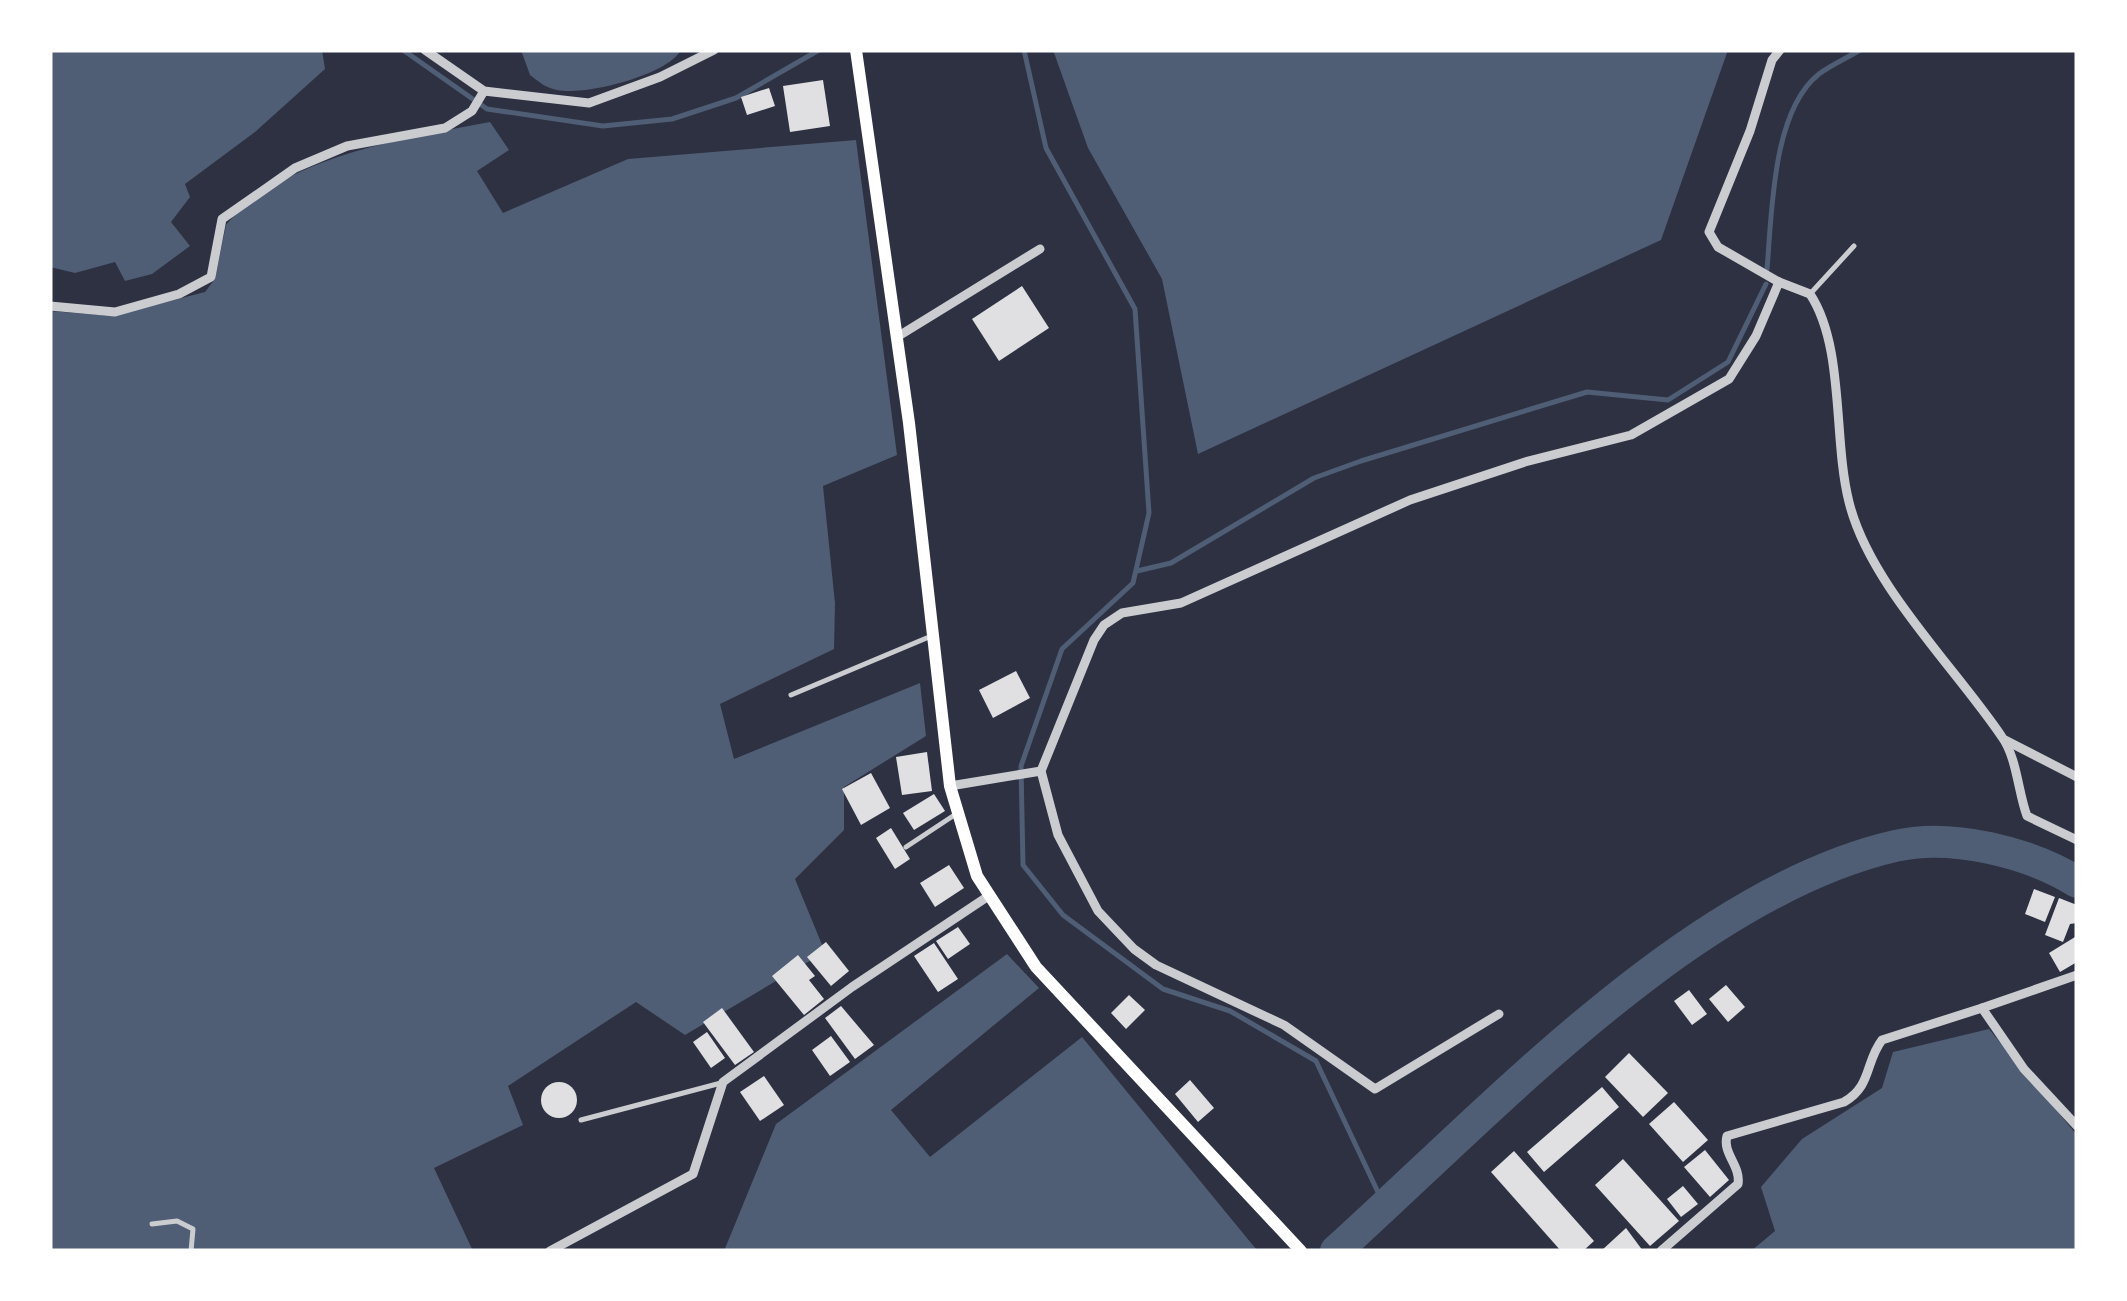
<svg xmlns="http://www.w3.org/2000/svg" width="2127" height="1301" font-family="Overpass,sans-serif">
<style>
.water{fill:#4f5d75}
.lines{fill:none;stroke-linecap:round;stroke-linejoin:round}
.stream{stroke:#4f5d75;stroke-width:5}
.river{stroke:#4f5d75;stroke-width:32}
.building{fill:#e0e0e3}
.service{stroke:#caccd0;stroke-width:5}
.minor{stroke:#caccd0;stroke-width:9}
.secondary{stroke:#fff;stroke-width:12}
</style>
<rect width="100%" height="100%" fill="#2d3142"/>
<!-- water -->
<g class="water">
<path d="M 50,50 L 322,50 L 325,69 L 255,132 L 185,184 L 190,197 L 171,222 L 190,246 L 152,274 L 125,281 L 115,262 L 75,273 L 50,267 Z"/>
<path d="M 521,50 L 681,50 C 668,75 585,96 557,90 C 546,88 539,82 530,75 Z"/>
<path d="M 1053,50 L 1728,50 L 1661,240 L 1198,454 L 1162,279 L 1088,148 Z"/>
<path d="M 490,122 L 509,150 L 477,171 L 503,213 L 628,159 L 856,140 L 897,455 L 823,486 L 835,603 L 834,649 L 720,704 L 734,759 L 920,683 L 926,736 L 844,787 L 844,830 L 795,879 L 825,952 L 685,1035 L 636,1002 L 508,1086 L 523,1125 L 434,1168 L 473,1251 L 50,1251 L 50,311 L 112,316 L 205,292 L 215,279 L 226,225 C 283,156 407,138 490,122 Z"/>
<path d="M 1007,954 L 1039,988 L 891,1110 L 930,1157 L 1082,1037 L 1256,1249 L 724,1251 L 776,1124 Z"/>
<path d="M 1989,1029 L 2077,1135 L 2077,1251 L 1751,1251 L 1775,1231 L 1761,1187 L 1802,1139 L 1882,1088 L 1893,1052 Z"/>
</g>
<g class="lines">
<!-- stream -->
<g class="stream">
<path d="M 403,50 L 487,109 L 603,126 L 672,119 L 736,98 L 819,50"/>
<path d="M 1024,50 L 1046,148 L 1135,309 L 1149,513 L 1133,583 L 1062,649 L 1021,766 L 1023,865 L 1063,915 L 1163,989 L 1230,1011 L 1316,1061 L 1385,1207"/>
<path d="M 1767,269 C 1772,213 1772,111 1819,74 C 1831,65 1847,58 1860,50"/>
<path d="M 1137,571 L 1171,563 L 1314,478 L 1361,461 L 1587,392 L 1668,400 L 1728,362 L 1766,284"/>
</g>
<!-- river -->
<path class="river" d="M 1336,1251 C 1489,1113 1691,893 1895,846 C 1951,833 2029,852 2077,882"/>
</g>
<!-- building -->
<g class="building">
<path d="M 823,80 L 830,126 L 790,132 L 783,86 Z"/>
<path d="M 769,88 L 775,106 L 747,115 L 741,97 Z"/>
<path d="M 1022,286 L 1049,328 L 999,361 L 972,319 Z"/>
<path d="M 1016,671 L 1030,698 L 993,718 L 979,690 Z"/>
<path d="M 927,752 L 932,791 L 902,795 L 896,757 Z"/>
<path d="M 871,773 L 890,808 L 861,825 L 842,789 Z"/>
<path d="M 934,794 L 945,811 L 914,830 L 903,813 Z"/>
<path d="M 891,828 L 910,859 L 895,869 L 876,838 Z"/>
<path d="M 949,865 L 964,888 L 935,907 L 920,883 Z"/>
<path d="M 2034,889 L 2055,897 L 2045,922 L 2025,914 Z"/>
<path d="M 2059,898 L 2077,905 L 2077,923 L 2070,924 L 2063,942 L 2045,935 Z"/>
<path d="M 958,927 L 970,944 L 948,959 L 936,941 Z"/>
<path d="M 2075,937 L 2077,962 L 2060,972 L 2049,953 Z"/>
<path d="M 826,942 L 849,971 L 831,986 L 807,957 Z"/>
<path d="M 934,943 L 958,979 L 938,992 L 914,956 Z"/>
<path d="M 798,955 L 815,976 L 809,980 L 824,999 L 804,1015 L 772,976 Z"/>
<path d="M 1726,985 L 1745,1007 L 1728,1022 L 1709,999 Z"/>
<path d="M 1689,990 L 1707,1014 L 1692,1025 L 1674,1001 Z"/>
<path d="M 1129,995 L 1145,1010 L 1126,1029 L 1111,1013 Z"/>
<path d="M 841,1006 L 874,1045 L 855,1059 L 825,1018 Z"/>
<path d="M 722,1008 L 754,1052 L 735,1065 L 703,1022 Z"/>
<path d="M 707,1032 L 725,1058 L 711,1068 L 693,1042 Z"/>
<path d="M 831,1036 L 850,1062 L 830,1076 L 812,1050 Z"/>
<path d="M 1629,1053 L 1668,1093 L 1643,1117 L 1605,1077 Z"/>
<path d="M 764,1076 L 784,1105 L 760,1121 L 740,1092 Z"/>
<path d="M 1190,1080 L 1214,1108 L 1198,1122 L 1175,1094 Z"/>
<circle cx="559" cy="1100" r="18"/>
<path d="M 1602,1087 L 1619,1107 L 1544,1172 L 1527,1152 Z"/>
<path d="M 1674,1102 L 1708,1140 L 1683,1162 L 1649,1124 Z"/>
<path d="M 1705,1150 L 1729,1180 L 1710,1197 L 1684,1167 Z"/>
<path d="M 1514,1151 L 1594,1241 L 1583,1251 L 1561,1251 L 1491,1172 Z"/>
<path d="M 1623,1159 L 1679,1221 L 1650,1246 L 1595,1185 Z"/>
<path d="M 1683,1186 L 1698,1204 L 1681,1217 L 1667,1199 Z"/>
<path d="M 1626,1228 L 1643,1251 L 1601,1251 Z"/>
</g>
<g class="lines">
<!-- service -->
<g class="service">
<path d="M 1810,294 L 1854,246"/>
<path d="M 791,695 L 929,637"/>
<path d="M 906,847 L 956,814"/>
<path d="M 581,1120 L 721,1083"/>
<path d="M 152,1224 L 177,1221 L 193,1229 L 191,1251"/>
</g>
<!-- minor -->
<g class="minor">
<path d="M 425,50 L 484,91 L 589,103 L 660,77 L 714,50"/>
<path d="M 1779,282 L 1718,247 L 1709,232 L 1750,131 L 1772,60 L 1780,50"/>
<path d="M 50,306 L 115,312 L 179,294 L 211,277 L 222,219 L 295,168 L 347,146 L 445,128 L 472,111 L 484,91"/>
<path d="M 897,337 L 1040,249"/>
<path d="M 2005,740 L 2077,777"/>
<path d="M 950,786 L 1041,771"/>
<path d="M 2077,975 L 1982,1008 L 2024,1069 L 2077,1126"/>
<path d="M 1499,1014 L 1375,1089 L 1284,1025 L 1156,965 L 1134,949 L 1098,911 L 1058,835 L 1041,771 L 1094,640 L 1104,625 L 1122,613 L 1181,603 L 1410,500 L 1525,462 L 1631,435 L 1729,379 L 1756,336 L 1779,282 L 1810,294 C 1845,347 1833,440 1849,502 C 1869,584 1955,667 2002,737 C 2017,758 2018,792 2027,816 L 2077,840"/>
<path d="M 550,1251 L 693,1174 L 723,1082 L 852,987 L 987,897"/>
<path d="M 1661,1251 L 1738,1184 C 1741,1166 1722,1153 1727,1136 L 1844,1102 C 1872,1086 1865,1062 1882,1040 L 1982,1008"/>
</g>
<!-- secondary -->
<path class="secondary" d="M 856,50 L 909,423 L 950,786 L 977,876 L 1036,967 L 1301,1251"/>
</g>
<!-- border -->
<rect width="2127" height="1301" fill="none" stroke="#ffffff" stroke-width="105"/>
</svg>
